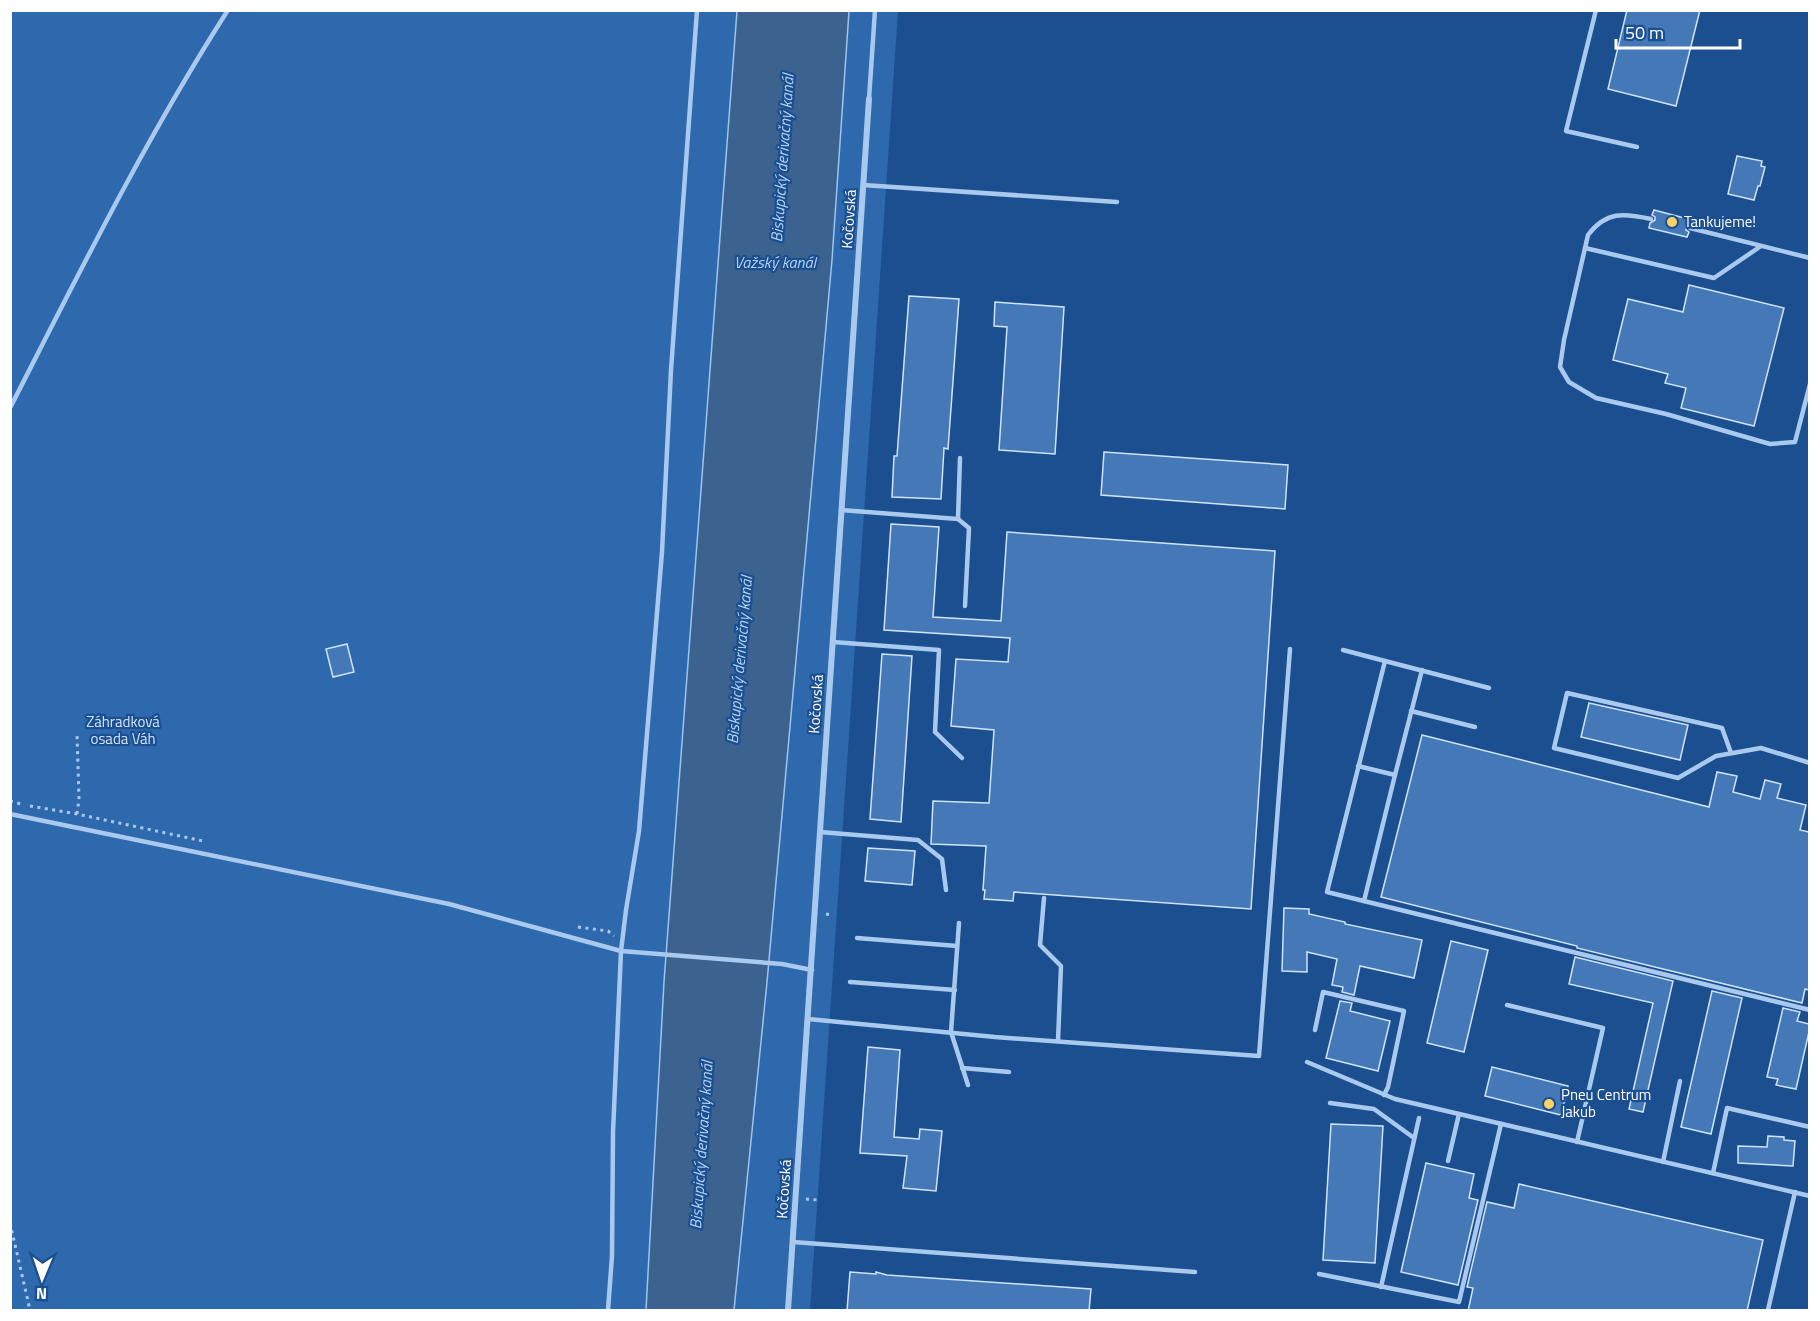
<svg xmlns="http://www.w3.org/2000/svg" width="1820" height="1321" font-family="'Titillium Web',sans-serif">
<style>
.green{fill:#2e69ad}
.water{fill:#3c6290;stroke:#9cc4f0;stroke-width:1.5}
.building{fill:#4478b7;stroke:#cfe3fa;stroke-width:1.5}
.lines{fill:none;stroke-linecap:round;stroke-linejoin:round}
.path{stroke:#a9c9ee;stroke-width:3;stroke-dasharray:3 4.5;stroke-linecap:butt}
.service{stroke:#a9c9ee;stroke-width:4.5}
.minor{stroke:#a9c9ee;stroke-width:6}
.poi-dot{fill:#ffd166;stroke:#1b4f8f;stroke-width:2}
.labels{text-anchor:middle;stroke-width:4.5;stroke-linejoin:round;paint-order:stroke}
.street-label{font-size:15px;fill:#fff;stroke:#1b4f8f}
.poi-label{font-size:15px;fill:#fff;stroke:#1b4f8f;text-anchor:start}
.park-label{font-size:15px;fill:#cfe3fa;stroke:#1b4f8f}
.water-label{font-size:16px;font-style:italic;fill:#b5d3f5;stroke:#1b4f8f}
</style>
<rect width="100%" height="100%" fill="#1b4f8f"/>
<!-- green -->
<g class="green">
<path d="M 10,11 L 737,11 L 664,982 L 646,1310 L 11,1310 Z"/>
<path d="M 849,11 L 898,11 L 810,1310 L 734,1310 L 767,982 L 832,260 Z"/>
</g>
<!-- water -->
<path class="water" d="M 737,11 L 849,11 L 832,260 L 767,982 L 734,1310 L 646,1310 L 664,982 Z"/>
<!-- building -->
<g class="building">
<path d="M 1627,10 L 1700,10 L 1676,106 L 1608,89 Z"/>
<path d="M 1737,156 L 1762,161 L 1761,166 L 1765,167 L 1760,186 L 1758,186 L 1754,200 L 1728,194 Z"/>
<path d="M 1654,210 L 1692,220 L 1691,224 L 1686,226 L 1686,230 L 1689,232 L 1687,237 L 1649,228 L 1650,223 L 1655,220 L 1655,217 L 1652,215 Z"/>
<path d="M 1689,285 L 1784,308 L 1754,426 L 1681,408 L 1686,388 L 1665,383 L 1668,374 L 1613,360 L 1628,299 L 1683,312 Z"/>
<path d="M 909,296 L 959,299 L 948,449 L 944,448 L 941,499 L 892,497 L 894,456 L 897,456 Z"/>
<path d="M 995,302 L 1064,307 L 1055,454 L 999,450 L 1007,327 L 994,326 Z"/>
<path d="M 1104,452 L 1288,465 L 1285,509 L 1101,495 Z"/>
<path d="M 891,524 L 939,527 L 933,617 L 1001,621 L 1007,532 L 1275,551 L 1251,909 L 1014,892 L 1013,901 L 984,899 L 985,890 L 983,890 L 986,846 L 931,844 L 933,801 L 989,803 L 994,730 L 951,726 L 956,659 L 1008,662 L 1010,638 L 884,630 Z"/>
<path d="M 347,644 L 354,672 L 333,677 L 326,649 Z"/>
<path d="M 882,654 L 912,656 L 901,822 L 870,819 Z"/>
<path d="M 1589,703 L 1688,725 L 1680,760 L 1581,737 Z"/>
<path d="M 1422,735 L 1709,807 L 1717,772 L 1737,776 L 1733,792 L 1760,799 L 1765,780 L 1781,784 L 1777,798 L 1806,805 L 1800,830 L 1809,832 L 1809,990 L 1805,989 L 1802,1003 L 1577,948 L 1577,946 L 1381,897 Z"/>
<path d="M 868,848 L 915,851 L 912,885 L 865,881 Z"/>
<path d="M 1284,908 L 1309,909 L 1309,914 L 1345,922 L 1345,924 L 1422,940 L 1414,978 L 1360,966 L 1354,995 L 1342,992 L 1343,987 L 1332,985 L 1337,959 L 1307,952 L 1307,972 L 1282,971 Z"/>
<path d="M 1451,941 L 1488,950 L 1464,1052 L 1427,1043 Z"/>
<path d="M 1575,957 L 1673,981 L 1643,1112 L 1629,1109 L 1653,1003 L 1569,984 Z"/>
<path d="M 1712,991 L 1742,998 L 1711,1134 L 1681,1127 Z"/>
<path d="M 1340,1001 L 1352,1003 L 1350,1011 L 1390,1021 L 1378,1071 L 1326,1058 Z"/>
<path d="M 1783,1008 L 1800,1012 L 1797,1021 L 1809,1024 L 1809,1032 L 1796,1089 L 1776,1085 L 1778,1079 L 1767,1077 Z"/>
<path d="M 868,1047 L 900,1050 L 894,1137 L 919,1139 L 920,1129 L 942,1131 L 936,1191 L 903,1188 L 907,1156 L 860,1153 Z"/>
<path d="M 1492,1067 L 1568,1086 L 1561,1115 L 1485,1096 Z"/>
<path d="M 1331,1124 L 1383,1126 L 1375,1263 L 1323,1260 Z"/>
<path d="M 1768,1136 L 1784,1137 L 1784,1140 L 1795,1141 L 1793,1166 L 1738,1163 L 1738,1146 L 1767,1147 Z"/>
<path d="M 1426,1163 L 1474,1174 L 1469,1198 L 1478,1200 L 1458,1285 L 1401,1272 Z"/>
<path d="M 1519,1184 L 1763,1240 L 1747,1311 L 1468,1311 L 1473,1288 L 1467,1287 L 1487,1202 L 1514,1208 Z"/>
<path d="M 850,1272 L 876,1274 L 876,1272 L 887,1275 L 1091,1289 L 1089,1311 L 847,1311 Z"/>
</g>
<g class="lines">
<!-- path -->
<g class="path">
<path d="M 10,801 L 21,804"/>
<path d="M 30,806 L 77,814 L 203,841"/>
<path d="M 77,814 L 79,799 L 77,734"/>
<path d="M 826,914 L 833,915"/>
<path d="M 578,927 L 608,931 L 614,936"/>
<path d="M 806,1199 L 818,1200"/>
<path d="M 10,1223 L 30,1310"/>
</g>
<!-- service -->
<g class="service">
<path d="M 1596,10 L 1566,131 L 1637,147"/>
<path d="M 869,99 L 875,10"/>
<path d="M 863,185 L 1117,202"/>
<path d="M 1651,219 C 1624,213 1606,211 1588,235 L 1564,340 L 1560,367 L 1569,382 L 1596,398 L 1666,414 L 1770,444 L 1795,442 L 1810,384"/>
<path d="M 1690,228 L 1810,258"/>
<path d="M 1585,248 L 1714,278 L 1761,246"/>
<path d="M 10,408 C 79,273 146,138 228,10"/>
<path d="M 841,510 L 958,519 L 960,458"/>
<path d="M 958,519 L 969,528 L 965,606"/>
<path d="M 833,642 L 939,650 L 935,732 L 962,758"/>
<path d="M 1343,650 L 1385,661 L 1327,892 L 1810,1010"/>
<path d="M 1385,661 L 1489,688"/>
<path d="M 1411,711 L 1475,727"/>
<path d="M 1731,753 L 1722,728 L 1567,693 L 1554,748 L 1678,778 L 1716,756 L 1761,748 L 1810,763"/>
<path d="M 1358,766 L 1395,775 L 1422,670"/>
<path d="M 10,814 L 449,904 L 621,951 L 782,964 L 812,970"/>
<path d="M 820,832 L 918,840 L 942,859 L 946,890"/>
<path d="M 1044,898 L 1040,945 L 1061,966 L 1058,1041"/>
<path d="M 1364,901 L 1395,775"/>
<path d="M 959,923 L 951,1032 L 968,1085"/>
<path d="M 857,938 L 957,946"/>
<path d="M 850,982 L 955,990"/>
<path d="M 1507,1005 L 1603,1028 L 1577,1142"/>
<path d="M 808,1019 L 995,1037 L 1259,1056 L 1290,649"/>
<path d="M 1315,1030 L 1323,992 L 1404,1011 L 1388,1087 L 1384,1095"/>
<path d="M 1307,1062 L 1395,1099 L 1810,1196"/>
<path d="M 962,1068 L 1009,1072"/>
<path d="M 1330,1103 L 1374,1109 L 1414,1138"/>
<path d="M 1448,1161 L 1459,1114"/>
<path d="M 1663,1162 L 1680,1081"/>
<path d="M 1713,1173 L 1727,1108 L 1810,1127"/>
<path d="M 793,1242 L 1195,1272"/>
<path d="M 1319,1274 L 1459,1302 L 1501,1124"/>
<path d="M 1381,1287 L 1419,1118"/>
<path d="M 608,1310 L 612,1256 L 613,1132 L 621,951 L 626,910 L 639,831 L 662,552 L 671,370 L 697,10"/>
<path d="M 1768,1310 L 1795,1192"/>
</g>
<!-- minor -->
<path class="minor" d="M 788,1310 L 869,99"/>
</g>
<!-- markers -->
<g class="poi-dot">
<circle cx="1672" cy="222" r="6"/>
<circle cx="1549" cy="1104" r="6"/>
</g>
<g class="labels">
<!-- street labels -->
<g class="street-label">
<text transform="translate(849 219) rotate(-86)" y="5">Kočovská</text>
<text transform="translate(816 704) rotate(-86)" y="5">Kočovská</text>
<text transform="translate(784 1189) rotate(-86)" y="5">Kočovská</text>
</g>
<!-- poi labels -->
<g class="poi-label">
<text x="1684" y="227">Tankujeme!</text>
<text x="1561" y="1100">Pneu Centrum<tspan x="1561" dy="17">Jakub</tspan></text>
</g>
<!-- park labels -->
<g class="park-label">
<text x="123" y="727">Záhradková<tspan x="123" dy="17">osada Váh</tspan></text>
</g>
<!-- water labels -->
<g class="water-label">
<text transform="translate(782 158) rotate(-86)" y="6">Biskupický derivačný kanál</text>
<text x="775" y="268">Važský kanál</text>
<text transform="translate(739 660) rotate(-85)" y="6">Biskupický derivačný kanál</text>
<text transform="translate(701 1145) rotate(-86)" y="6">Biskupický derivačný kanál</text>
</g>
</g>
<!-- border -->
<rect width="1820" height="1321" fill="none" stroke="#ffffff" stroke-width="24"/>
<!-- north arrow -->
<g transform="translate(42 1279) rotate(182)" stroke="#1b4f8f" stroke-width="4.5" paint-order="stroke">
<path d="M0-4.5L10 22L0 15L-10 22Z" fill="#ffffff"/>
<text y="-9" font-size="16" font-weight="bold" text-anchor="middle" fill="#ffffff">N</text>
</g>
<!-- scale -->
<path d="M1616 39v9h124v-9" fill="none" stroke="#ffffff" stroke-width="3"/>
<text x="1625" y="39" font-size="18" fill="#ffffff" stroke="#1b4f8f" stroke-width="4.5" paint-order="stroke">50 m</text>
</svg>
